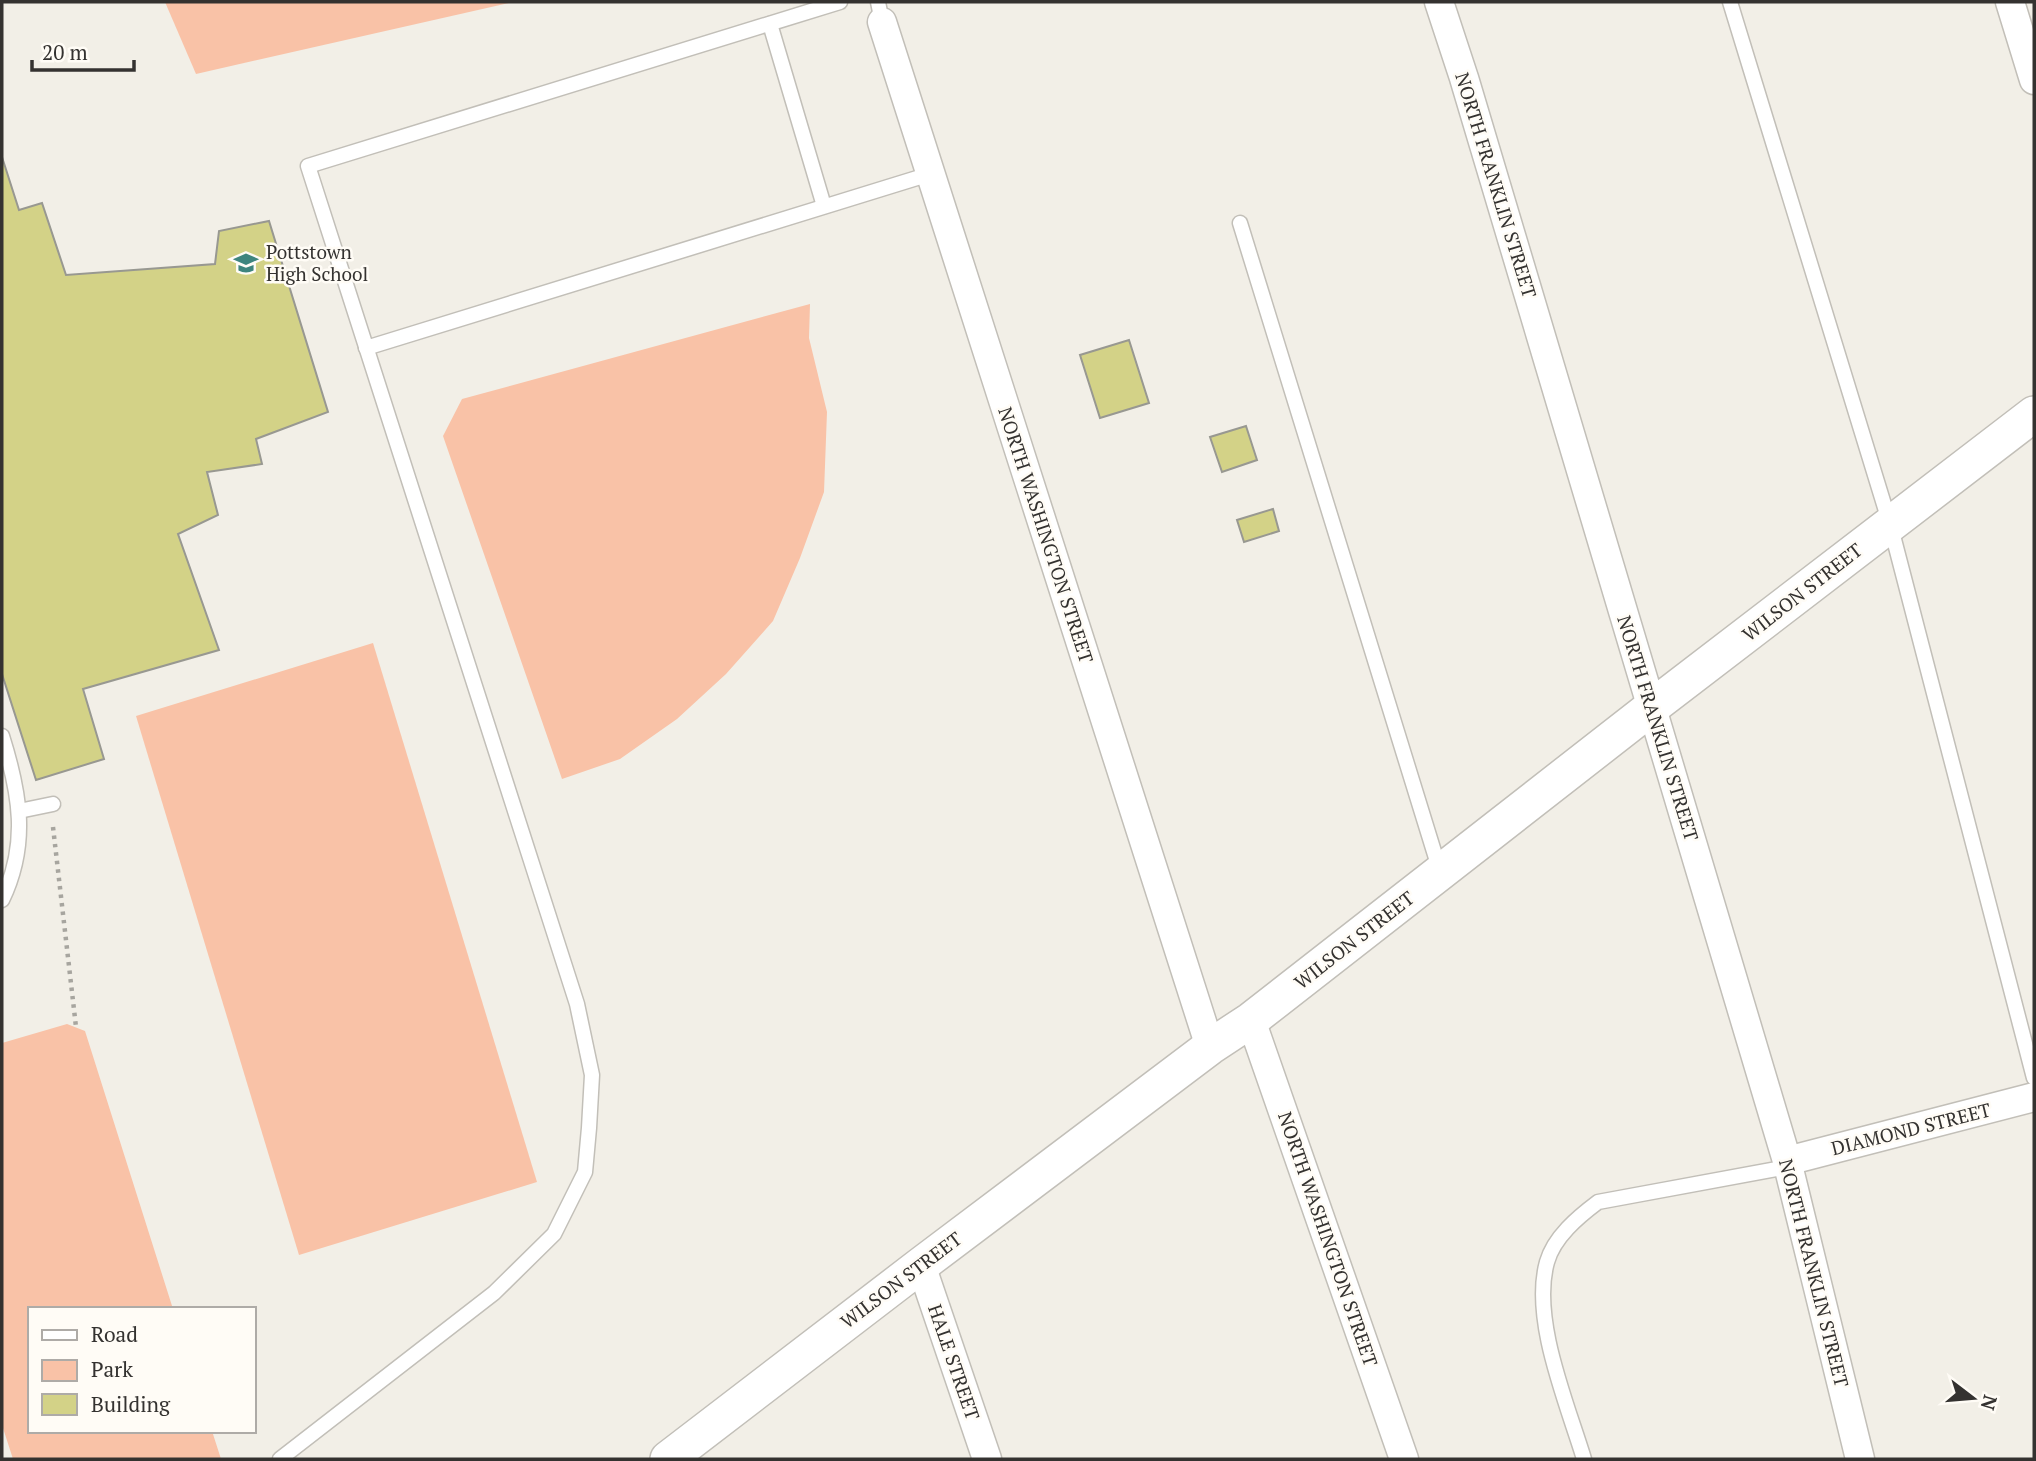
<svg xmlns="http://www.w3.org/2000/svg" width="2036" height="1461" font-family="'PT Serif',serif">
<style>
.green{fill:#f9c2a7}
.building{fill:#d3d287;stroke:#989891;stroke-width:2}
.lines{fill:none;stroke-linecap:round;stroke-linejoin:round}
.service-casing{stroke:#c2bfb8;stroke-width:17}
.minor-casing{stroke:#c2bfb8;stroke-width:31}
.tertiary-casing{stroke:#c2bfb8;stroke-width:38}
.path{stroke:#a7a59f;stroke-width:4.5;stroke-dasharray:3.5 5;stroke-linecap:butt}
.service{stroke:#fff;stroke-width:14}
.minor{stroke:#fff;stroke-width:28}
.tertiary{stroke:#fff;stroke-width:35}
.labels{text-anchor:middle;stroke-width:5;stroke-linejoin:round;paint-order:stroke}
.street-label{font-size:19px;fill:#343230;stroke:#fffcf6}
.poi-label{font-size:19px;fill:#343230;stroke:#fffcf6;text-anchor:start}
</style>
<rect width="100%" height="100%" fill="#f2efe7"/>
<!-- green -->
<g class="green">
<path d="M 165,2 L 513,2 L 196,74 Z"/>
<path d="M 810,304 L 809,338 L 827,412 L 824,492 L 800,558 L 773,621 L 726,674 L 677,719 L 620,759 L 562,779 L 443,436 L 462,399 Z"/>
<path d="M 373,643 L 537,1182 L 299,1255 L 136,716 Z"/>
<path d="M 67,1024 L 85,1031 L 173,1309 L 30,1309 L 30,1431 L 212,1431 L 221,1459 L 13,1459 L 2,1425 L 2,1043 Z"/>
</g>
<!-- building -->
<g class="building">
<path d="M 2,157 L 19,210 L 42,203 L 66,275 L 215,264 L 219,231 L 269,221 L 328,412 L 256,439 L 262,464 L 207,472 L 218,515 L 178,534 L 219,650 L 83,689 L 104,759 L 36,780 L 2,674 Z"/>
<path d="M 1129,340 L 1149,403 L 1100,418 L 1080,355 Z"/>
<path d="M 1246,426 L 1257,460 L 1222,472 L 1210,437 Z"/>
<path d="M 1273,509 L 1279,531 L 1244,542 L 1237,520 Z"/>
</g>
<g class="lines">
<!-- service casing -->
<g class="service-casing">
<g id="service">
<path d="M 878,2 L 882,22"/>
<path d="M 1730,2 L 1890,524 L 2034,1078"/>
<path d="M 770,24 L 824,206"/>
<path d="M 1240,223 L 1440,871"/>
<path d="M 366,348 L 930,174"/>
<path d="M 2,736 C 20,793 29,844 2,900"/>
<path d="M 19,811 L 53,804"/>
<path d="M 280,1459 L 494,1293 L 554,1234 L 585,1172 L 589,1128 L 592,1075 L 577,1004 L 308,166 L 840,2"/>
<path d="M 1584,1459 C 1567,1403 1531,1319 1547,1262 C 1554,1237 1578,1217 1598,1202 L 1788,1167"/>
</g>
</g>
<!-- minor casing -->
<g class="minor-casing">
<g id="minor">
<path d="M 1439,2 L 1464,78 L 1787,1161 L 1860,1459"/>
<path d="M 2010,2 L 2034,80"/>
<path d="M 882,22 L 1210,1047"/>
<path d="M 1251,1020 L 1404,1459"/>
<path d="M 1787,1161 L 2034,1097"/>
<path d="M 921,1265 L 987,1459"/>
</g>
</g>
<!-- tertiary casing -->
<g class="tertiary-casing">
<path id="tertiary" d="M 668,1459 L 921,1265 L 1210,1047 L 1251,1020 L 1652,707 L 2034,414"/>
</g>
<!-- path -->
<path class="path" d="M 53,827 L 76,1027"/>
<!-- service -->
<use href="#service" class="service"/>
<!-- minor -->
<use href="#minor" class="minor"/>
<!-- tertiary -->
<use href="#tertiary" class="tertiary"/>
</g>
<!-- icons -->
<defs>
<g id="school-bare" transform="scale(1.89)"><path d="M0-5L7-2L0 1L-7-2ZM-4 1L0 2.5L4 1V4Q0 6-4 4Z" fill="#3e857e" stroke="#fffcf6" stroke-width="2.5" paint-order="stroke"/></g>
</defs>
<g fill-rule="evenodd">
<use href="#school-bare" x="246" y="263"/>
</g>
<g class="labels">
<!-- street labels -->
<g class="street-label">
<text transform="translate(1496 185) rotate(73)" y="7">NORTH FRANKLIN STREET</text>
<text transform="translate(1046 535) rotate(72)" y="7">NORTH WASHINGTON STREET</text>
<text transform="translate(1802 592) rotate(-38)" y="7">WILSON STREET</text>
<text transform="translate(1658 728) rotate(73)" y="7">NORTH FRANKLIN STREET</text>
<text transform="translate(1354 940) rotate(-38)" y="7">WILSON STREET</text>
<text transform="translate(1911 1129) rotate(-14)" y="7">DIAMOND STREET</text>
<text transform="translate(1328 1239) rotate(71)" y="7">NORTH WASHINGTON STREET</text>
<text transform="translate(1814 1273) rotate(76)" y="7">NORTH FRANKLIN STREET</text>
<text transform="translate(901 1280) rotate(-37)" y="7">WILSON STREET</text>
<text transform="translate(954 1362) rotate(71)" y="7">HALE STREET</text>
</g>
<!-- poi labels -->
<g class="poi-label">
<text x="266" y="259">Pottstown<tspan x="266" dy="22">High School</tspan></text>
</g>
</g>
<!-- border -->
<rect width="2036" height="1461" fill="none" stroke="#343230" stroke-width="7"/>
<!-- legend -->
<rect x="28" y="1307" width="228" height="126" fill="#fffcf6" stroke="#aeaba7" stroke-width="2"/>
<rect x="42" y="1330" width="35" height="10" fill="#ffffff" stroke="#aeaba7" stroke-width="2"/>
<text x="91" y="1342" font-size="21" fill="#343230">Road</text>
<rect x="42" y="1360" width="35" height="21" fill="#f9c2a7" stroke="#aeaba7" stroke-width="2"/>
<text x="91" y="1377" font-size="21" fill="#343230">Park</text>
<rect x="42" y="1394" width="35" height="21" fill="#d3d287" stroke="#aeaba7" stroke-width="2"/>
<text x="91" y="1412" font-size="21" fill="#343230">Building</text>
<!-- north arrow -->
<g transform="translate(1973 1398) rotate(106)" stroke="#fffcf6" stroke-width="5" paint-order="stroke">
<path d="M0-5L12 26L0 18L-12 26Z" fill="#343230"/>
<text y="-10" font-size="19" font-weight="bold" text-anchor="middle" fill="#343230">N</text>
</g>
<!-- scale -->
<path d="M32 60v10h102v-10" fill="none" stroke="#343230" stroke-width="3.5"/>
<text x="42" y="60" font-size="21" fill="#343230" stroke="#fffcf6" stroke-width="5" paint-order="stroke">20 m</text>
</svg>
